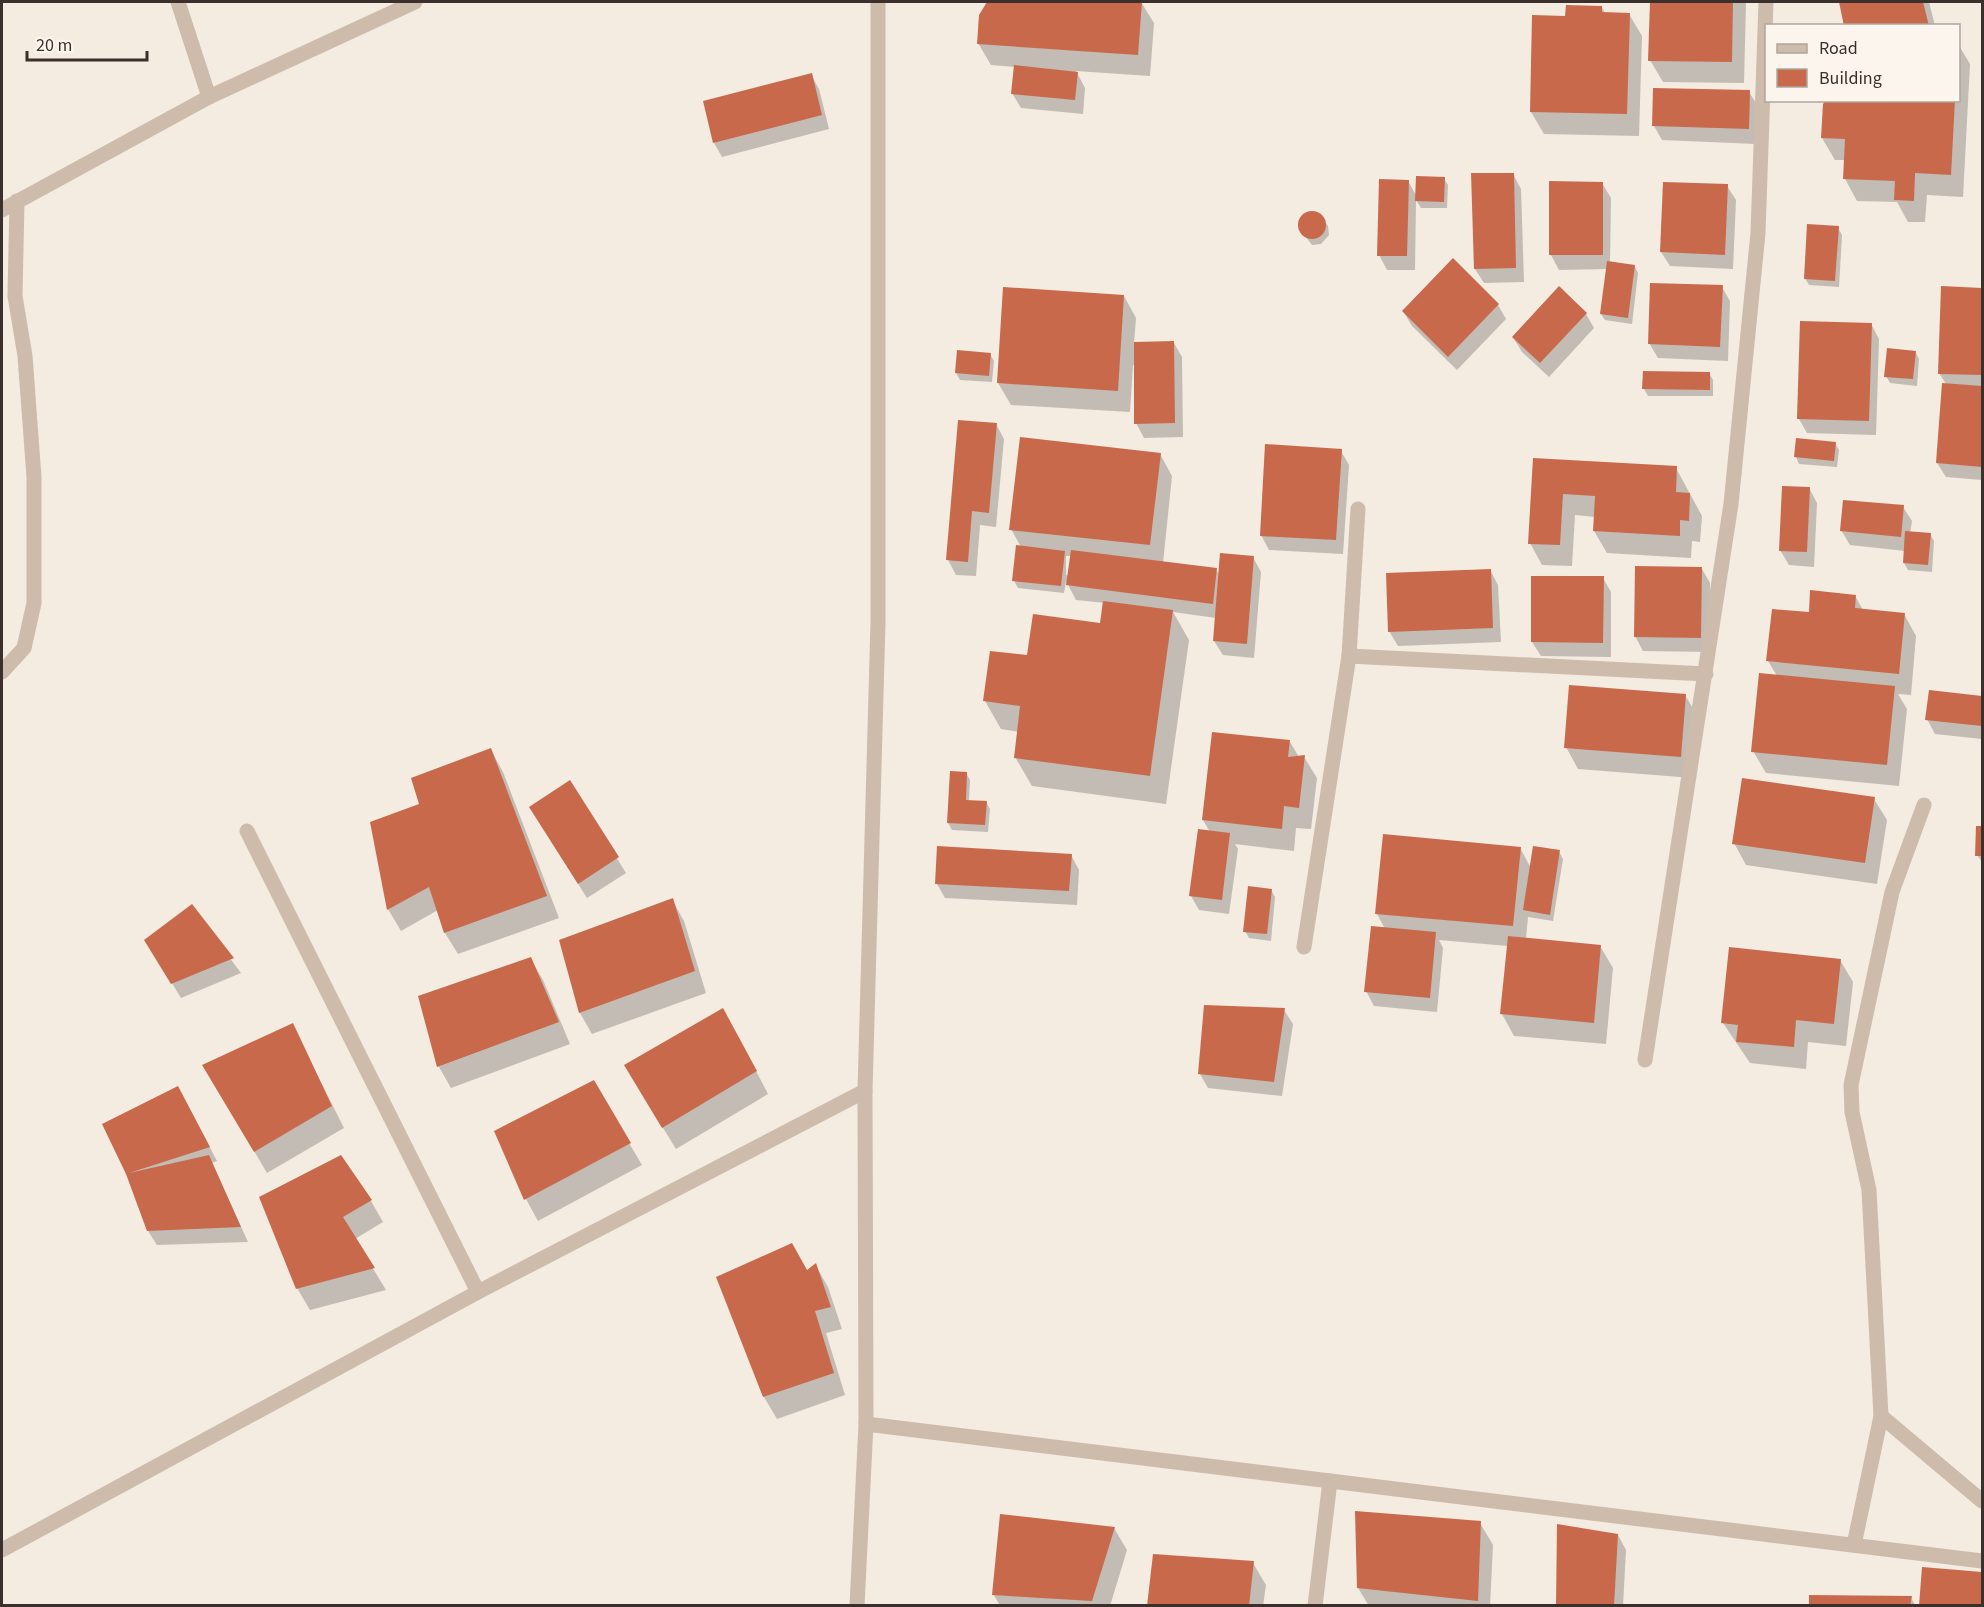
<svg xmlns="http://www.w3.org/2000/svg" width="1984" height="1607" font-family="'Source Sans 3',sans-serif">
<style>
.shadow{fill:#0003;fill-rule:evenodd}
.building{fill:#c8694b}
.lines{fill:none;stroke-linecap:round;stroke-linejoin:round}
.street{stroke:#cdbbac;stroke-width:15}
</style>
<rect width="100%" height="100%" fill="#f4ebe1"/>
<!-- shadow -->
<g class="shadow">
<path d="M 989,2 L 1141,2 L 1154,23 L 1150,76 L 1076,71 L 1085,88 L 1083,114 L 1021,108 L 1012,93 L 1015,67 L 991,65 L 978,43 L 980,15 Z"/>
<path d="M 1651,2 L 1746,2 L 1744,83 L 1663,82 L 1650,60 Z"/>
<path d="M 1840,2 L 1929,2 L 1935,26 L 1846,26 Z"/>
<path d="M 1602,7 L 1605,13 L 1629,14 L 1642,36 L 1639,136 L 1544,134 L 1531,112 L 1534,17 L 1566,18 Z"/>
<path d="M 1958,44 L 1970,64 L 1963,197 L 1927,195 L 1925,222 L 1908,222 L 1897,202 L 1857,201 L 1845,179 L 1846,160 L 1835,160 L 1822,138 L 1828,100 L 1958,100 Z"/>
<path d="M 811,75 L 819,89 L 829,129 L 722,157 L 714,143 Z"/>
<path d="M 1749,92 L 1758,106 L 1756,144 L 1662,140 L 1654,126 Z"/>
<path d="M 1513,174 L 1521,189 L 1524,282 L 1484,283 L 1475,269 Z"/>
<path d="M 1444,179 L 1448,185 L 1447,208 L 1421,208 L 1416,200 L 1415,270 L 1387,270 L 1379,255 L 1408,181 L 1417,197 Z"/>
<path d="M 1551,183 L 1602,183 L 1611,198 L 1610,263 L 1635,267 L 1638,273 L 1632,324 L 1605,320 L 1601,314 L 1608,269 L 1559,270 L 1551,255 Z"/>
<path d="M 1727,186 L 1736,200 L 1733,269 L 1670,266 L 1661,252 Z"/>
<path d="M 1313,212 L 1323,219 L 1328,226 L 1329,235 L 1321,244 L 1312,245 L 1299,228 L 1306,213 Z"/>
<path d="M 1838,228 L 1842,235 L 1839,287 L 1809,285 L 1805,278 Z"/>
<path d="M 1722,287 L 1730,301 L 1728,361 L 1658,358 L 1649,343 Z"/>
<path d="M 1943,288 L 1982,289 L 1982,480 L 1946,477 L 1937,463 L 1946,384 L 1939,373 Z"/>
<path d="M 1124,296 L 1136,318 L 1134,343 L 1174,343 L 1182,357 L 1183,437 L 1144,438 L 1136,423 L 1135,365 L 1133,365 L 1130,412 L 1011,405 L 998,383 Z"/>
<path d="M 1498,305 L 1506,319 L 1457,370 L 1412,326 L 1403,311 Z"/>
<path d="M 1586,314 L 1594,328 L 1549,377 L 1522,352 L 1513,337 Z"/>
<path d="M 1871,324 L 1879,339 L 1876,435 L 1807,433 L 1799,419 Z"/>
<path d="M 1916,353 L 1919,359 L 1917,386 L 1890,383 L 1886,376 Z"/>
<path d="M 990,354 L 994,361 L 992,382 L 960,380 L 956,373 Z"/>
<path d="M 1709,373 L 1713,380 L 1713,396 L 1648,396 L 1644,389 Z"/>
<path d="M 996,424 L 1004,439 L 996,527 L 980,525 L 976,576 L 956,575 L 948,560 Z"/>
<path d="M 1835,443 L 1839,450 L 1837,467 L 1799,464 L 1796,457 Z"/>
<path d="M 1341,451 L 1349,465 L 1343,554 L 1269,550 L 1261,535 Z"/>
<path d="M 1160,454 L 1172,476 L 1163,563 L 1216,570 L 1220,575 L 1253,557 L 1261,572 L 1254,658 L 1223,655 L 1214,641 L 1216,618 L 1173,612 L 1189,640 L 1166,804 L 1032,786 L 1015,757 L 1019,732 L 1001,729 L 985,701 L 1029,657 L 1102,624 L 1105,603 L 1076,600 L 1066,581 L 1064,593 L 1018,588 L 1014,581 L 1021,547 L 1011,529 ZM 1066,556 L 1071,556 L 1069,576 L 1066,575 Z"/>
<path d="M 1535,460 L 1676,468 L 1702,516 L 1700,542 L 1692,541 L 1691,558 L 1607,553 L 1594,531 L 1595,517 L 1575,515 L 1572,566 L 1542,565 L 1530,543 Z"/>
<path d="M 1809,488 L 1817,503 L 1814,567 L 1789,565 L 1780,550 Z"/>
<path d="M 1903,507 L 1912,521 L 1910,533 L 1930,534 L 1934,541 L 1932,572 L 1908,570 L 1904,563 L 1905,551 L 1850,545 L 1841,530 Z"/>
<path d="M 1702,569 L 1710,583 L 1709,652 L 1643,651 L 1635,636 Z"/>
<path d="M 1490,570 L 1498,585 L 1501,642 L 1398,646 L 1389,631 Z"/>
<path d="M 1603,578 L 1611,592 L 1611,657 L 1541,656 L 1532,642 Z"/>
<path d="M 1855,596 L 1863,610 L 1904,614 L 1916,636 L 1911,695 L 1898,694 L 1907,709 L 1899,786 L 1766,773 L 1753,751 L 1777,676 L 1768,661 L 1810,614 Z"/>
<path d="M 1930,692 L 1982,698 L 1982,739 L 1935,734 L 1927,719 Z"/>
<path d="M 1685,695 L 1698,717 L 1693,778 L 1578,769 L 1566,747 Z"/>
<path d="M 1290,742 L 1299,757 L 1304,757 L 1317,778 L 1311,829 L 1296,828 L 1294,851 L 1235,844 L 1238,849 L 1229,914 L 1199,910 L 1191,896 L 1210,832 L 1203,820 Z"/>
<path d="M 491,750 L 503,772 L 559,918 L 458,954 L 445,933 L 438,910 L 401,931 L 388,909 L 421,805 Z"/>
<path d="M 966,773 L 970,780 L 969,801 L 986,802 L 990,809 L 988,832 L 952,830 L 948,823 Z"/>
<path d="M 569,782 L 626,873 L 587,898 L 539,822 Z"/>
<path d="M 1874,799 L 1887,820 L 1877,884 L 1746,865 L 1734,843 Z"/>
<path d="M 1978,828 L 1982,828 L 1982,862 L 1977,855 Z"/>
<path d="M 1520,848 L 1531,868 L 1559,852 L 1563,859 L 1553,921 L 1528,917 L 1526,939 L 1600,946 L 1613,968 L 1606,1044 L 1514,1036 L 1502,1014 L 1508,946 L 1439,940 L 1443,948 L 1437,1012 L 1374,1006 L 1366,991 L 1385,929 L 1377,914 Z"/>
<path d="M 1071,855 L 1079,870 L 1077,905 L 945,898 L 937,884 Z"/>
<path d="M 1271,890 L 1275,897 L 1271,941 L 1249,938 L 1245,931 Z"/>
<path d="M 672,900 L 684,921 L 706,993 L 592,1034 L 580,1013 L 561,941 Z"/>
<path d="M 191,906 L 241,973 L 181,998 L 155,955 Z"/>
<path d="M 530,958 L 543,980 L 570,1044 L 451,1088 L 439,1067 L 420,997 Z"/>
<path d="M 1840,960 L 1853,982 L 1846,1046 L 1808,1042 L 1806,1069 L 1750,1063 L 1723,1023 Z"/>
<path d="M 1284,1010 L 1293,1024 L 1282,1096 L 1208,1088 L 1200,1074 Z"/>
<path d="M 292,1025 L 344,1128 L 267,1173 L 216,1087 Z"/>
<path d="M 735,1031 L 768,1094 L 676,1149 L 638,1087 Z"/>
<path d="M 593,1082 L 642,1165 L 538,1221 L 526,1199 L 496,1132 Z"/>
<path d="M 186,1102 L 217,1161 L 212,1163 L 248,1242 L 157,1245 L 148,1231 L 127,1173 Z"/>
<path d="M 261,1198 L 371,1201 L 383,1222 L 355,1239 L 386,1290 L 310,1310 L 297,1288 Z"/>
<path d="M 816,1266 L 828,1287 L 842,1329 L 826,1333 L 845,1395 L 777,1419 L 764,1397 L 718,1278 L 807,1272 Z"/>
<path d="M 1480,1523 L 1493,1545 L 1490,1606 L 1369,1606 L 1358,1588 Z"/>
<path d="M 1114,1528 L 1127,1550 L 1110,1606 L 1000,1606 L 994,1595 Z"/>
<path d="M 1618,1535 L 1626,1550 L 1623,1606 L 1557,1606 Z"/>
<path d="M 1253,1563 L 1266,1585 L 1263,1606 L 1148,1606 Z"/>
<path d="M 1911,1598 L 1916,1606 L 1810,1606 Z"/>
</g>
<!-- building -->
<g class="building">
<path d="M 987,2 L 1142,2 L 1138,55 L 977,44 L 979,15 Z"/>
<path d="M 1650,2 L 1733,2 L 1732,62 L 1648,61 Z"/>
<path d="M 1839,2 L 1923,2 L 1929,26 L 1844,26 Z"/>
<path d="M 1566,5 L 1602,6 L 1602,12 L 1630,13 L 1627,114 L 1530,112 L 1532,15 L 1565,16 Z"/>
<path d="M 1014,65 L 1078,72 L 1075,100 L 1011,94 Z"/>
<path d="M 812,73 L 822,115 L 713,143 L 703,101 Z"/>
<path d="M 1653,88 L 1750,90 L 1749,129 L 1652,126 Z"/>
<path d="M 1826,100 L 1955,100 L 1951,175 L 1915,173 L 1914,201 L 1894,200 L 1895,181 L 1843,179 L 1845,139 L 1821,138 L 1823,104 Z"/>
<path d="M 1471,173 L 1514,173 L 1516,268 L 1474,269 Z"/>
<path d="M 1416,176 L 1445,177 L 1444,202 L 1415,201 Z"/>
<path d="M 1379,179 L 1409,180 L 1407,256 L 1377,256 Z"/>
<path d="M 1549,181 L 1603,182 L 1603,255 L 1549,255 Z"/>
<path d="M 1663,182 L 1728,184 L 1725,255 L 1660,252 Z"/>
<circle cx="1312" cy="225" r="14"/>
<path d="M 1807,224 L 1839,226 L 1835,281 L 1804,279 Z"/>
<path d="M 1453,258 L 1499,304 L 1448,357 L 1402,311 Z"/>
<path d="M 1607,261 L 1635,265 L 1628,318 L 1600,314 Z"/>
<path d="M 1650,283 L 1723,285 L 1720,347 L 1648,344 Z"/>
<path d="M 1559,286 L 1587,313 L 1540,363 L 1512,337 Z"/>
<path d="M 1941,286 L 1982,288 L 1982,375 L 1938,374 Z"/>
<path d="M 1003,287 L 1124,295 L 1118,391 L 997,383 Z"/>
<path d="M 1800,321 L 1872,323 L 1869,421 L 1797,419 Z"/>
<path d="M 1174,341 L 1175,423 L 1134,424 L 1134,342 Z"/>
<path d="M 1887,348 L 1916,351 L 1913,379 L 1884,377 Z"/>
<path d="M 957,350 L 991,353 L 989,376 L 955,373 Z"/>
<path d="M 1643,371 L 1710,372 L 1710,390 L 1642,389 Z"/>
<path d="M 1942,383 L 1982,386 L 1982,467 L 1936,463 Z"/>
<path d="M 958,420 L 997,423 L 989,513 L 972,511 L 968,562 L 946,560 Z"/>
<path d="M 1020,437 L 1161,453 L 1150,545 L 1009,530 Z"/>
<path d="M 1796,438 L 1836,442 L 1834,461 L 1794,457 Z"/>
<path d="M 1265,444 L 1342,449 L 1336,540 L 1260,536 Z"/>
<path d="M 1533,458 L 1677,466 L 1676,492 L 1690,493 L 1689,521 L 1680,520 L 1680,536 L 1593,531 L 1595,496 L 1563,494 L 1560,545 L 1528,544 Z"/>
<path d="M 1782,486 L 1810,487 L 1807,552 L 1779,551 Z"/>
<path d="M 1843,500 L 1904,505 L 1901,537 L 1840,531 Z"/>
<path d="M 1905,531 L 1931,533 L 1928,565 L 1903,563 Z"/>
<path d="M 1016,545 L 1065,551 L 1061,586 L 1012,581 Z"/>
<path d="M 1071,550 L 1217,568 L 1213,604 L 1066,585 Z"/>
<path d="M 1220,553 L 1254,556 L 1247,644 L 1213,641 Z"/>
<path d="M 1635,566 L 1702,567 L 1701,638 L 1634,637 Z"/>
<path d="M 1491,569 L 1493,628 L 1388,632 L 1386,573 Z"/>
<path d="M 1531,576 L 1604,576 L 1603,643 L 1531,642 Z"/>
<path d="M 1810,590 L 1856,595 L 1855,608 L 1905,613 L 1899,674 L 1766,661 L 1772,609 L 1809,612 Z"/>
<path d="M 1103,601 L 1173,610 L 1150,776 L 1014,758 L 1020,706 L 983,701 L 990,651 L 1027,655 L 1033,614 L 1100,623 Z"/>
<path d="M 1759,673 L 1895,686 L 1887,765 L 1751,752 Z"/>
<path d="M 1569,685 L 1686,694 L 1681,757 L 1564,748 Z"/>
<path d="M 1929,690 L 1982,696 L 1982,726 L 1925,720 Z"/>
<path d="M 1212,732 L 1290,740 L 1288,757 L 1305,755 L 1299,808 L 1284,806 L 1282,829 L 1202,820 Z"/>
<path d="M 491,748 L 547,896 L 444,933 L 429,887 L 387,910 L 370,822 L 419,804 L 411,778 Z"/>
<path d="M 950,771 L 967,772 L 966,800 L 987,801 L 985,825 L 947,823 Z"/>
<path d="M 1742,778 L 1875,797 L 1865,863 L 1732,844 Z"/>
<path d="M 570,780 L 619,857 L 578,884 L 529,807 Z"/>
<path d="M 1976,826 L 1982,826 L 1982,856 L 1975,856 Z"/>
<path d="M 1198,829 L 1230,833 L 1222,900 L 1189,896 Z"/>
<path d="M 1383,834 L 1521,847 L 1513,926 L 1375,914 Z"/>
<path d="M 937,846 L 1072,854 L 1069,891 L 935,884 Z"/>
<path d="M 1533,846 L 1560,850 L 1550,915 L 1523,910 Z"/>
<path d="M 1248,886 L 1272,889 L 1267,934 L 1243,932 Z"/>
<path d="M 673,898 L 695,971 L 579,1013 L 559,940 Z"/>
<path d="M 192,904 L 234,958 L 171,984 L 144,940 Z"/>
<path d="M 1371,926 L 1436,932 L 1430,998 L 1364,992 Z"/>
<path d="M 1508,936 L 1601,945 L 1594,1023 L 1500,1014 Z"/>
<path d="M 1729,947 L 1841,959 L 1834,1024 L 1796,1020 L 1794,1047 L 1736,1042 L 1738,1025 L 1721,1023 Z"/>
<path d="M 531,957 L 559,1022 L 437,1067 L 418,996 Z"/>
<path d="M 1204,1005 L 1285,1008 L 1274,1082 L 1198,1074 Z"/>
<path d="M 723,1008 L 757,1071 L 662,1128 L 624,1065 Z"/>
<path d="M 293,1023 L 332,1106 L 254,1152 L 202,1065 Z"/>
<path d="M 594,1080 L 631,1143 L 524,1200 L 494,1131 Z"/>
<path d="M 178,1086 L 210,1147 L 129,1173 L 209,1155 L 241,1227 L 147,1231 L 126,1174 L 102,1124 Z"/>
<path d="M 341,1155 L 372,1200 L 343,1217 L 375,1268 L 296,1289 L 259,1197 Z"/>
<path d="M 792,1243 L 807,1270 L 816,1263 L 831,1307 L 815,1311 L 834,1373 L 763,1397 L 716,1277 Z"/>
<path d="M 1355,1511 L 1481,1521 L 1478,1601 L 1357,1588 Z"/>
<path d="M 1000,1514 L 1115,1527 L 1092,1601 L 992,1595 Z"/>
<path d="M 1557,1524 L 1618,1534 L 1614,1606 L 1556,1606 Z"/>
<path d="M 1153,1554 L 1254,1561 L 1249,1606 L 1147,1606 Z"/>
<path d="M 1922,1567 L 1982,1572 L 1982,1606 L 1919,1606 Z"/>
<path d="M 1809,1595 L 1912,1596 L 1910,1606 L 1809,1606 Z"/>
</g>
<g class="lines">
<!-- street -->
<g class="street">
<path d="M 178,2 L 209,97"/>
<path d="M 2,210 L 209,97 L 415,2"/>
<path d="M 1349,656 L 1706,674"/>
<path d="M 2,672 L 24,648 L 34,603 L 34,477 L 25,356 L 15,296 L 17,201"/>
<path d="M 247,831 L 478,1292"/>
<path d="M 1304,947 L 1349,656 L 1358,509"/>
<path d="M 1645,1060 L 1731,504 L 1758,233 L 1766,2"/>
<path d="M 1881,1416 L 1982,1501"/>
<path d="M 866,1424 L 1982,1561"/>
<path d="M 1854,1545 L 1881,1416 L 1869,1190 L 1852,1112 L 1851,1085 L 1892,892 L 1924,805"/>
<path d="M 2,1550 L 478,1292 L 865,1091"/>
<path d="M 857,1606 L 866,1424 L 865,1091 L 878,622 L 878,2"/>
<path d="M 1315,1606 L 1330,1481"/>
</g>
</g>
<!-- border -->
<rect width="1984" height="1607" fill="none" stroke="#3b302b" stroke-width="6"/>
<!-- legend -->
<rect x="1765" y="24" width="195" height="78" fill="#fbf5ee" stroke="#aea6a0" stroke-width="1.5"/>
<rect x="1777" y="44" width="30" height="9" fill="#cdbbac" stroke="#aea6a0" stroke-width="1.5"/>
<text x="1819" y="54" font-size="18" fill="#3b302b">Road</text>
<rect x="1777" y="69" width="30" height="18" fill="#c8694b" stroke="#aea6a0" stroke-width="1.5"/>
<text x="1819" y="84" font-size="18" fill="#3b302b">Building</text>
<!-- scale -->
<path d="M27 51v9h120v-9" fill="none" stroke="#3b302b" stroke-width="3"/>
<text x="36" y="51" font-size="18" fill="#3b302b" stroke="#fbf5ee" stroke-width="4.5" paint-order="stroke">20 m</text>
</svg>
